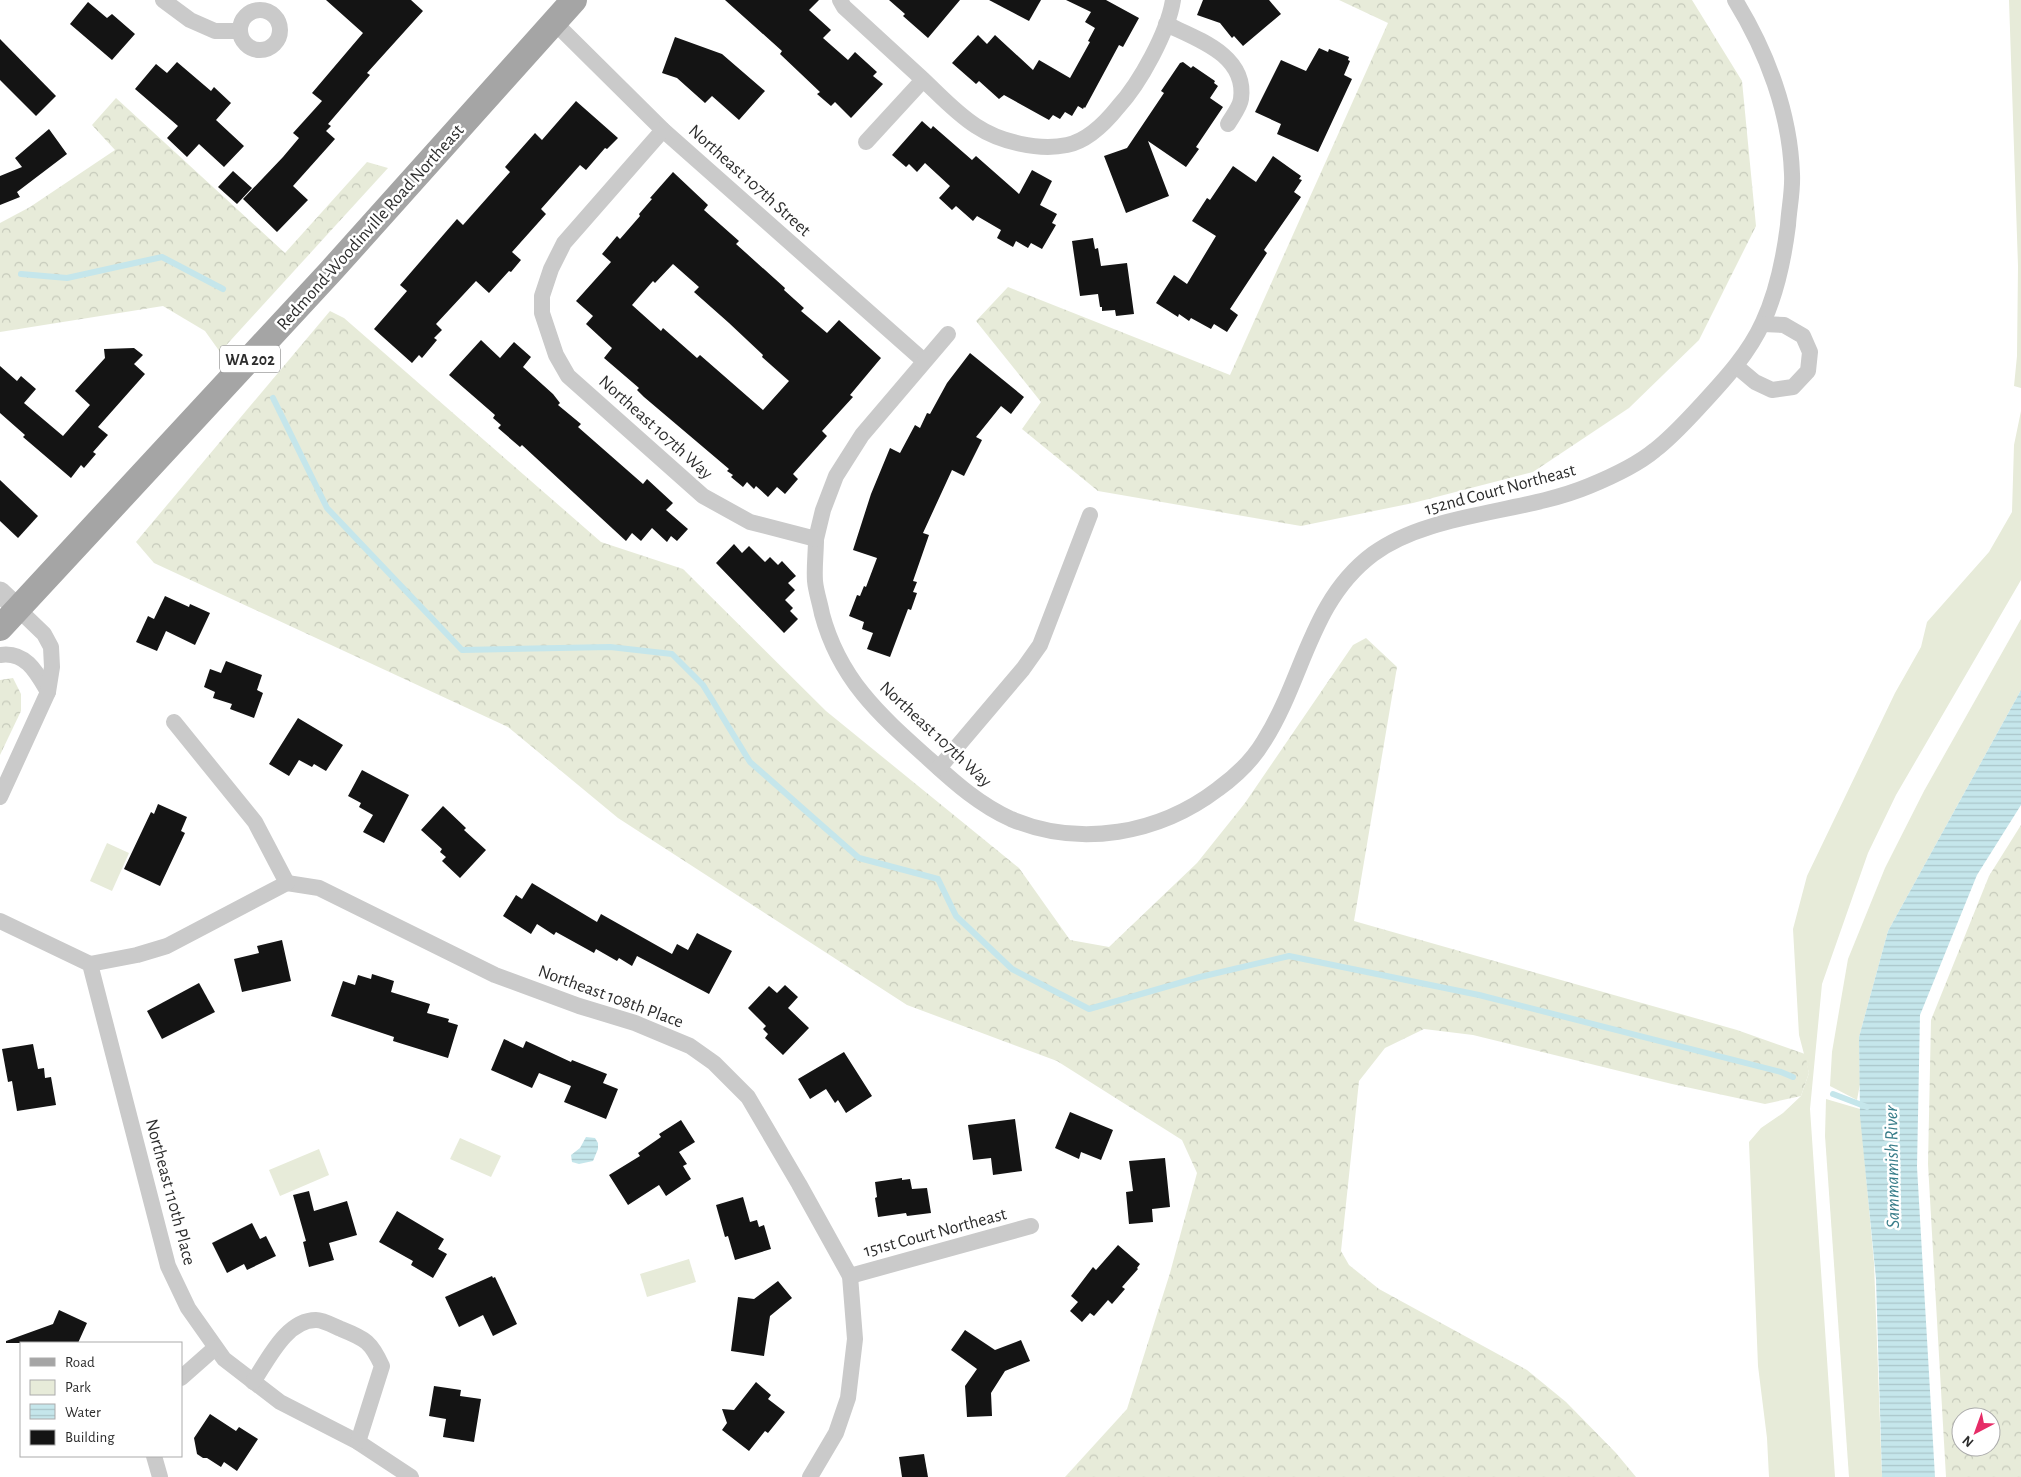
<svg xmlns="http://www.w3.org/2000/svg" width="2021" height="1477" font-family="'Alegreya Sans',sans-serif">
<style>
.green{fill:#e7ebd9}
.forest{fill:url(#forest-crowns);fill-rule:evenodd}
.water{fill:url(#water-rules)}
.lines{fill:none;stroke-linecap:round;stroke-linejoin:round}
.stream{stroke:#c5e6eb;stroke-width:6}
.building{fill:#141414;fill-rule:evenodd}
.minor{stroke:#cacaca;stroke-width:16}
.tertiary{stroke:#cacaca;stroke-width:21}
.primary{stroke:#a5a5a5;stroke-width:26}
.labels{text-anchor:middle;stroke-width:5;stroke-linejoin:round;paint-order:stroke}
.shield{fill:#fff;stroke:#6c6c6c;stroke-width:1}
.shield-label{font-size:16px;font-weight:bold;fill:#2d2d2d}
.street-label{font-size:18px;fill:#2d2d2d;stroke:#fff}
.water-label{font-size:19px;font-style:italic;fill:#387d89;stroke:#fff}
</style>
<defs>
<pattern id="forest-crowns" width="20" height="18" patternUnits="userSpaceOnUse" patternTransform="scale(1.25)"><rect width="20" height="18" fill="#e7ebd9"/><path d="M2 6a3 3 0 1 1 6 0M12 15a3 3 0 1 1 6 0" fill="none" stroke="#c6cabb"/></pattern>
<pattern id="water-rules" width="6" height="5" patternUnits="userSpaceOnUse" patternTransform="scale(1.25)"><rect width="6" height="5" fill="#c5e6eb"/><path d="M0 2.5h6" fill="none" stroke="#aac6ca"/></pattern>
</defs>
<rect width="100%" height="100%" fill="#fff"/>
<!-- green -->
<g class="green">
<path d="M 2009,0 L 2021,0 L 2021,388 L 2014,386 L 2017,356 L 2018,266 Z"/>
<path d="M 2021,411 L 2021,580 L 1896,795 L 1868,853 L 1822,984 L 1810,1109 L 1835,1477 L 1769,1477 L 1767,1438 L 1758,1366 L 1749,1142 L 1761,1128 L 1783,1113 L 1801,1096 L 1809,1073 L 1799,1035 L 1793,929 L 1807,876 L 1895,693 L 1921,647 L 1927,622 L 1989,552 L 2012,512 L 2014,445 Z"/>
<path d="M 2021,619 L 2021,690 L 1888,931 L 1859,1037 L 1860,1084 L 1857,1100 L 1830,1086 L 1832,1052 L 1848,959 L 1885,868 L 1924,791 Z"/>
<path d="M 107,843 L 129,853 L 112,891 L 90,881 Z"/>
<path d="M 1826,1099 L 1860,1109 L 1874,1263 L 1882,1477 L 1849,1477 L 1825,1136 Z"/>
<path d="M 460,1138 L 501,1156 L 491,1177 L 450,1159 Z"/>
<path d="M 319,1149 L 329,1175 L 280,1196 L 269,1170 Z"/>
<path d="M 689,1259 L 696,1282 L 647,1297 L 640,1274 Z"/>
</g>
<!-- forest -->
<g class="forest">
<path d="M 1339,0 L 1692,0 L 1742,81 L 1756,226 L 1699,340 L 1629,408 L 1533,472 L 1413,503 L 1301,526 L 1098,491 L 1022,429 L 1041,402 L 976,321 L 1008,287 L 1230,375 L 1388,23 Z"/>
<path d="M 116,98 L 285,253 L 367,162 L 388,168 L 220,352 L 205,331 L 163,306 L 0,332 L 0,223 L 30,207 L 115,150 L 92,125 Z"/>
<path d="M 330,311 L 344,318 L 601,542 L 683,569 L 826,711 L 1019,868 L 1070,940 L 1109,947 L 1197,863 L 1245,803 L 1353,645 L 1366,638 L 1397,667 L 1354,921 L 1737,1030 L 1805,1054 L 1809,1073 L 1801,1096 L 1765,1104 L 1672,1084 L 1473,1035 L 1424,1029 L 1385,1048 L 1359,1081 L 1341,1251 L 1349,1265 L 1379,1289 L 1527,1370 L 1566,1402 L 1616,1453 L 1636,1477 L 1065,1477 L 1127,1409 L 1170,1273 L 1197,1173 L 1182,1140 L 1057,1061 L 907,1005 L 618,818 L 508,727 L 154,563 L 136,542 Z"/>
<path d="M 13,678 L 21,694 L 21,711 L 0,755 L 0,680 Z"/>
<path d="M 2021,825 L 2021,1477 L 1946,1477 L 1928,1164 L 1931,1020 L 1989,876 ZM 1961,1417 L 1991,1417 L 1991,1447 L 1961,1447 Z"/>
</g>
<!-- water -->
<g class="water">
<path d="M 2021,690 L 2021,805 L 1977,875 L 1920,1015 L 1917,1167 L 1935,1477 L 1882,1477 L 1876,1279 L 1860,1116 L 1859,1037 L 1888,931 Z"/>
<path d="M 586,1137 L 595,1138 L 598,1143 L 598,1149 L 593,1161 L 579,1164 L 572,1162 L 571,1155 L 580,1148 Z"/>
</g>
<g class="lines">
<!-- stream -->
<g class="stream">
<path d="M 21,274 L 67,278 L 162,257 L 223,289"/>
<path d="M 273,398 L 327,508 L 462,650 L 610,647 L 672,654 L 703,685 L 750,762 L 859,858 L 938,879 L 956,916 L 1012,969 L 1089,1009 L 1200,977 L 1289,956 L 1479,995 L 1781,1072 L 1793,1077"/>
<path d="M 1833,1094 L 1867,1107"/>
</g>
</g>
<!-- building -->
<g class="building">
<path d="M 326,0 L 411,0 L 423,11 L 367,73 L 370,75 L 328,124 L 331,126 L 326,131 L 335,139 L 293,186 L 308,200 L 277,232 L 243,199 L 283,157 L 299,138 L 293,133 L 322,101 L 312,93 L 363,33 Z"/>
<path d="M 725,0 L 819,0 L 809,10 L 831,30 L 823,38 L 848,60 L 855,52 L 877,72 L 873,76 L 883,84 L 851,118 L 835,102 L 831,106 L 817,94 L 820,92 L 780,54 L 782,51 Z"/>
<path d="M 889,0 L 960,0 L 928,38 L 903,16 L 905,14 Z"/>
<path d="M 989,0 L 1041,0 L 1029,21 Z"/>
<path d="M 1066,0 L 1106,0 L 1139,18 L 1123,47 L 1119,45 L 1085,108 L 1084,107 L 1083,109 L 1078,106 L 1072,116 L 1065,112 L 1060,119 L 1053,115 L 1049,120 L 1004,95 L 999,99 L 979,81 L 976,84 L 952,63 L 978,35 L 987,44 L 995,35 L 1033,70 L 1039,60 L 1070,78 L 1090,42 L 1088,41 L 1095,28 L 1085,22 L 1091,12 Z"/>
<path d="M 1203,0 L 1269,0 L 1281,14 L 1243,46 L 1234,36 L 1232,38 L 1220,23 L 1197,15 Z"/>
<path d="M 88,2 L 107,18 L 112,14 L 135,34 L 112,60 L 70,24 Z"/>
<path d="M 675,37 L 722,54 L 765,91 L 739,120 L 712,96 L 705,103 L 677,78 L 662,73 Z"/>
<path d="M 0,39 L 56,96 L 36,116 L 0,80 Z"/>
<path d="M 1319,48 L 1328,52 L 1329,49 L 1349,57 L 1348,60 L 1350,61 L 1344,75 L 1352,79 L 1318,152 L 1277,134 L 1281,124 L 1255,112 L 1281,60 L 1306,71 Z"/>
<path d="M 177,62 L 211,91 L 214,87 L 231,103 L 216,120 L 244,146 L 224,167 L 199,144 L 187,157 L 167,138 L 178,126 L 135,89 L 156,64 L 167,73 Z"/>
<path d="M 1183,62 L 1191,68 L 1193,66 L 1215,81 L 1214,83 L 1218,86 L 1210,98 L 1223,107 L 1196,147 L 1199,149 L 1186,167 L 1148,141 L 1169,196 L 1126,213 L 1104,156 L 1127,148 L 1164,93 L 1161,91 L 1180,63 Z"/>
<path d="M 576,101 L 618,138 L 607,149 L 605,148 L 586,170 L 580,165 L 541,209 L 546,214 L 512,252 L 521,260 L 511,272 L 509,271 L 489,293 L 476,281 L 436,324 L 442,330 L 434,338 L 437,340 L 422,358 L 419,355 L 412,363 L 374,329 L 407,291 L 400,285 L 457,219 L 463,225 L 510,172 L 505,167 L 535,133 L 542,140 Z"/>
<path d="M 922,121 L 931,129 L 933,126 L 972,160 L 976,156 L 1019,194 L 1032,170 L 1052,181 L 1040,205 L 1057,214 L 1052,223 L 1056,225 L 1042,249 L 1031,243 L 1028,248 L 1016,241 L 1013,247 L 997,238 L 1001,230 L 977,216 L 973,221 L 956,206 L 952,210 L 939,198 L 950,186 L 925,163 L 917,172 L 909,164 L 906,167 L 892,155 Z"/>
<path d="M 49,129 L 67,154 L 17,192 L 20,197 L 0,205 L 0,176 L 22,167 L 15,158 Z"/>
<path d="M 1273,156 L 1301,176 L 1299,179 L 1302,180 L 1294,192 L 1301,197 L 1264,250 L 1267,253 L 1230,309 L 1238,315 L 1227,332 L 1214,324 L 1211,329 L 1191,318 L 1189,321 L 1179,314 L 1178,317 L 1156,303 L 1174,275 L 1187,284 L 1216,236 L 1192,221 L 1207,198 L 1210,200 L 1233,166 L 1256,182 Z"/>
<path d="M 233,171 L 252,188 L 237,204 L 218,187 Z"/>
<path d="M 673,172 L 708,205 L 704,210 L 739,241 L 736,244 L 785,288 L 784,290 L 804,308 L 801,311 L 827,333 L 839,320 L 881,358 L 850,395 L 853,397 L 822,431 L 827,436 L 793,474 L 798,479 L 785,494 L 777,487 L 768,497 L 756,486 L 754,489 L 747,482 L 743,487 L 731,477 L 733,475 L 727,471 L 729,469 L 644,397 L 637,390 L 639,388 L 604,358 L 612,348 L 586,324 L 593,316 L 576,301 L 611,262 L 602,254 L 617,236 L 620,239 L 640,216 L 639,214 L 652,199 L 650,198 ZM 673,264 L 699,287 L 694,292 L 729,323 L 763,355 L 762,357 L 789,381 L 763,410 L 700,355 L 697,358 L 663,328 L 661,331 L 632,305 L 653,281 L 655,283 Z"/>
<path d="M 1093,238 L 1095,249 L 1098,248 L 1101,266 L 1127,263 L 1134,314 L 1116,316 L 1115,310 L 1102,311 L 1102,307 L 1100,307 L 1098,294 L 1080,296 L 1072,241 Z"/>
<path d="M 481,340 L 500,358 L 514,342 L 531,357 L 523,367 L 553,394 L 560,403 L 558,405 L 581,424 L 578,427 L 643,484 L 647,479 L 673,503 L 666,510 L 688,529 L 677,541 L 671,536 L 667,542 L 652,528 L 641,541 L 632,533 L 626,541 L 522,445 L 520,447 L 498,428 L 501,425 L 493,418 L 495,415 L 449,375 Z"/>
<path d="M 134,348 L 143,355 L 134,364 L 145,374 L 98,427 L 108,435 L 93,452 L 96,454 L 84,468 L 81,465 L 71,478 L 23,437 L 25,435 L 0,413 L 0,366 L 17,381 L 21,376 L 36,389 L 24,403 L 63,436 L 90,405 L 75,391 L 105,358 L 104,349 Z"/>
<path d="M 970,353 L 1024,397 L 1011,414 L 1001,406 L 976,437 L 982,440 L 964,476 L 952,470 L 923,533 L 929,535 L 913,581 L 917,582 L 913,592 L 917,593 L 911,610 L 908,609 L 890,657 L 867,649 L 873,633 L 862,629 L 864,622 L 849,616 L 857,595 L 860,596 L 864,586 L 866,587 L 877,558 L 853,550 L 871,494 L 890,448 L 900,453 L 915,425 L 920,428 L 927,413 L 930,414 L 947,383 Z"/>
<path d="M 0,480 L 38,516 L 18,538 L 0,521 Z"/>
<path d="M 734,544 L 742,553 L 749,546 L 765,562 L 770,557 L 778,565 L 782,561 L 796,576 L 788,583 L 795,590 L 785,600 L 793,608 L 790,611 L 798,619 L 784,633 L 716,563 Z"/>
<path d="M 165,596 L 189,607 L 190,604 L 210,613 L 195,645 L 166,631 L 157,651 L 136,642 L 148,616 L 154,619 Z"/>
<path d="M 226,661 L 262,675 L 257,690 L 263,693 L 254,718 L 230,709 L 232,704 L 213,698 L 215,692 L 204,687 L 210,669 L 221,673 Z"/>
<path d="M 298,718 L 343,745 L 326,771 L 314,764 L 312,767 L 299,760 L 289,776 L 269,764 Z"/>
<path d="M 362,770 L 409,795 L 384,843 L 363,832 L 373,815 L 359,807 L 361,803 L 348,796 Z"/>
<path d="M 158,804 L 187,817 L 181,831 L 185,833 L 160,886 L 124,869 L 151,812 L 154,814 Z"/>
<path d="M 443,806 L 466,828 L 464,830 L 486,850 L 460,878 L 442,861 L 446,857 L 440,852 L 442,849 L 421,830 Z"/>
<path d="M 532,883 L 597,922 L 601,914 L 672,954 L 677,944 L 688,950 L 697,933 L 732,951 L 709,994 L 637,956 L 632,966 L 619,958 L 617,961 L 596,949 L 594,953 L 556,932 L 554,935 L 537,924 L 531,934 L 503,916 L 516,895 L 522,899 Z"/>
<path d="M 282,940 L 291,981 L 242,992 L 234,959 L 259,953 L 257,946 Z"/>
<path d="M 372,974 L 394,981 L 391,992 L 430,1004 L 427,1013 L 449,1019 L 448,1022 L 458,1025 L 448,1058 L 393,1041 L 394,1037 L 331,1016 L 343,981 L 355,985 L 358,975 L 371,979 Z"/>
<path d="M 199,983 L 215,1012 L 162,1039 L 147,1011 Z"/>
<path d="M 785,985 L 798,997 L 788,1008 L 809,1028 L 783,1055 L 765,1038 L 768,1034 L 763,1029 L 766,1026 L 748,1008 L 769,986 L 777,993 Z"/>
<path d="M 504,1039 L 523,1048 L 526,1041 L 571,1062 L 572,1060 L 607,1074 L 603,1083 L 618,1089 L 606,1119 L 564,1102 L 571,1086 L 539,1073 L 532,1088 L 491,1070 Z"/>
<path d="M 33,1044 L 38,1069 L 44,1068 L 45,1078 L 51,1077 L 56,1105 L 17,1111 L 12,1081 L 8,1082 L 2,1049 Z"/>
<path d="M 844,1052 L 872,1096 L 846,1113 L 838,1100 L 835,1103 L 826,1089 L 810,1099 L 798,1079 Z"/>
<path d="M 1070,1112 L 1113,1130 L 1101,1160 L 1081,1152 L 1079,1159 L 1055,1148 Z"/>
<path d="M 1015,1119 L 1022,1171 L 993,1175 L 991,1158 L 973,1160 L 968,1125 Z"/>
<path d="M 681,1120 L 695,1142 L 679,1152 L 687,1164 L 683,1166 L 691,1179 L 666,1196 L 659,1185 L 628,1205 L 609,1175 L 640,1156 L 638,1153 L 661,1137 L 659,1134 Z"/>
<path d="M 1165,1158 L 1170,1207 L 1152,1209 L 1153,1222 L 1129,1224 L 1126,1192 L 1133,1191 L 1129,1161 Z"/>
<path d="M 902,1178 L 902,1180 L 910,1179 L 912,1189 L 927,1188 L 931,1213 L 907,1216 L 906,1213 L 878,1217 L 875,1198 L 877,1197 L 875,1182 Z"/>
<path d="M 309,1191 L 314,1211 L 347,1201 L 357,1235 L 329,1243 L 334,1260 L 309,1267 L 303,1242 L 306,1241 L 293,1195 Z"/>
<path d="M 743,1197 L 750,1222 L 757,1220 L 759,1227 L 764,1225 L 771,1249 L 735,1260 L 728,1236 L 725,1237 L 716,1205 Z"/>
<path d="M 397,1211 L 444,1239 L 438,1249 L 447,1254 L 433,1278 L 411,1265 L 413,1261 L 379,1242 Z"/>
<path d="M 252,1223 L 260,1239 L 266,1236 L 276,1256 L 247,1270 L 244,1264 L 227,1273 L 212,1243 Z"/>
<path d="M 1118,1245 L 1140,1264 L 1137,1268 L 1138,1269 L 1122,1287 L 1125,1289 L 1112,1304 L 1108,1300 L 1094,1316 L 1090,1313 L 1082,1322 L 1070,1311 L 1078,1302 L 1071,1296 L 1093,1267 L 1096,1270 Z"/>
<path d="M 492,1276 L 493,1278 L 495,1277 L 517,1324 L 493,1336 L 483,1315 L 459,1327 L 445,1297 Z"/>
<path d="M 778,1281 L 792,1298 L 770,1316 L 764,1356 L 731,1351 L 738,1297 L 754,1299 Z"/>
<path d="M 59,1310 L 87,1323 L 78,1343 L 6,1343 L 6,1341 L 53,1324 Z"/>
<path d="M 965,1330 L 995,1350 L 1021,1340 L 1030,1361 L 1005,1371 L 991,1393 L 992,1416 L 967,1417 L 965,1386 L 977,1369 L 951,1350 Z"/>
<path d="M 756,1382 L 771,1395 L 768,1399 L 785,1412 L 768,1433 L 765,1431 L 749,1451 L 722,1430 L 727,1423 L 722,1409 L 734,1410 Z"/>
<path d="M 434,1386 L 461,1390 L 460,1396 L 481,1399 L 474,1442 L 443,1437 L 446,1419 L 429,1416 Z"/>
<path d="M 210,1414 L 236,1431 L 239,1427 L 258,1439 L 237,1471 L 224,1462 L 221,1467 L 207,1458 L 203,1458 L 197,1454 L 194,1438 Z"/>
<path d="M 924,1454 L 928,1477 L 902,1477 L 899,1457 Z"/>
</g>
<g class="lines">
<!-- minor -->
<g class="minor">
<path d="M 163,0 L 190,20 L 215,31 L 240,31"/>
<path d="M 840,0 L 844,7 C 868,29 892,51 917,74 C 936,91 954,112 976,126 C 1000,142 1039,151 1067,145 C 1087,141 1106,122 1118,107 C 1140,83 1168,32 1173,0"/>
<circle cx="260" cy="30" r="20"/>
<path d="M 554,22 L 663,130 L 924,361"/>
<path d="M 1166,24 C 1197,39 1247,55 1241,99 C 1240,107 1232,117 1228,124"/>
<path d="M 663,130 L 564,243 L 551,269 L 542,296 L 542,313 L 556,355 L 568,376 L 703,496 L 750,522 L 816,539 C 816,553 814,567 815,581 C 816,592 820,603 822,614 C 840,681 881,716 930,760 C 955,783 980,805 1011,819 C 1080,848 1159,834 1218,789 C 1236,776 1252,761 1264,741 C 1304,678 1310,601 1373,554 C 1430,512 1522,514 1589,486 C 1611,477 1637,465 1655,450 C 1673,436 1688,419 1703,403 C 1726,378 1749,353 1763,322 C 1777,292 1784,257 1788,225 C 1789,208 1793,191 1792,174 C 1790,113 1767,52 1735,0"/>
<path d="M 866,142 L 923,80"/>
<path d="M 1736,366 L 1755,382 L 1772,390 L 1793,387 L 1808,371 L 1810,352 L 1803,336 L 1784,325 L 1763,324"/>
<path d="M 816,539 L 823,510 L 836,476 L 862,435 L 948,334"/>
<path d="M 0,655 C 26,651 37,673 48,692"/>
<path d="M 174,722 L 255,822 L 287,883"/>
<path d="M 939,768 L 1023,669 L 1040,645 L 1090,515"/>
<path d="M 0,797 L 48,692 L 52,667 L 51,647 L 44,634 L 17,608"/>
<path d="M 287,883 L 319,888 L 495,975 L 579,1006 L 635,1023 L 690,1046 L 714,1063 L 748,1097 L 799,1184 L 850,1276 L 855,1339 L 848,1398 L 836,1433 L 810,1477"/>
<path d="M 0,921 L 90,964 L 168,1266 L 188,1308 L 224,1359 L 280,1402 L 358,1442 L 411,1477"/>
<path d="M 90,964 L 137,955 L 167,946 L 287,883"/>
<path d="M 850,1276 L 1031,1226"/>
<path d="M 181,1378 L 215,1348"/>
<path d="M 253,1382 C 268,1360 286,1320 316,1320 C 323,1320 334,1326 341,1329 C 366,1339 371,1342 382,1366 L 358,1442"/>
<path d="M 154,1456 L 160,1477"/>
</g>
<!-- tertiary -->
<path class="tertiary" d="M 0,592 L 17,608"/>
<!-- primary -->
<path class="primary" d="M 0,628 L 331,271 L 574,0"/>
</g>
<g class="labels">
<!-- shield labels -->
<rect class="shield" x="220" y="345.5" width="60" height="27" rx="4"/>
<g class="shield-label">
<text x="250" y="365">WA 202</text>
</g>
<!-- street labels -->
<g class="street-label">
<text transform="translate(750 180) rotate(42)" y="6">Northeast 107th Street</text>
<text transform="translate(370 227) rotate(-48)" y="6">Redmond-Woodinville Road Northeast</text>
<text transform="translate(656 427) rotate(42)" y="6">Northeast 107th Way</text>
<text transform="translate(1500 489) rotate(-15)" y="6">152nd Court Northeast</text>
<text transform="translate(936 734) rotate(43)" y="6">Northeast 107th Way</text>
<text transform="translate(611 996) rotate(20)" y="6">Northeast 108th Place</text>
<text transform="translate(171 1192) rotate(75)" y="6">Northeast 110th Place</text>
<text transform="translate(935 1232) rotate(-15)" y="6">151st Court Northeast</text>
</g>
<!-- water labels -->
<g class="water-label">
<text transform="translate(1891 1167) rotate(-91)" y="7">Sammamish River</text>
</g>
</g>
<!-- legend -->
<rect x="20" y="1342" width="162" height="115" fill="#ffffff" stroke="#ababab"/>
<rect x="30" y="1358" width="25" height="8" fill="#a5a5a5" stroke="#ababab"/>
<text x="65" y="1367" font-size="15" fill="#2d2d2d">Road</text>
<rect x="30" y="1380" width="25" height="15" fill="#e7ebd9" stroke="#ababab"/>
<text x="65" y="1392" font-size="15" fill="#2d2d2d">Park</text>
<rect x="30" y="1404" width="25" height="15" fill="url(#water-rules)" stroke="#ababab"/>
<text x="65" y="1417" font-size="15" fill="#2d2d2d">Water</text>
<rect x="30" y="1430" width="25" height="15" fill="#141414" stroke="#ababab"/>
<text x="65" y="1442" font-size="15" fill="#2d2d2d">Building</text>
<!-- north arrow -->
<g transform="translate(1976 1432) rotate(221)"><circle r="24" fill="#ffffff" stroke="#ababab"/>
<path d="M0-4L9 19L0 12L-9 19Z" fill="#e62c67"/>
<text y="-8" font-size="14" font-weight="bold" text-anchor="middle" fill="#2d2d2d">N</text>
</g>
</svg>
